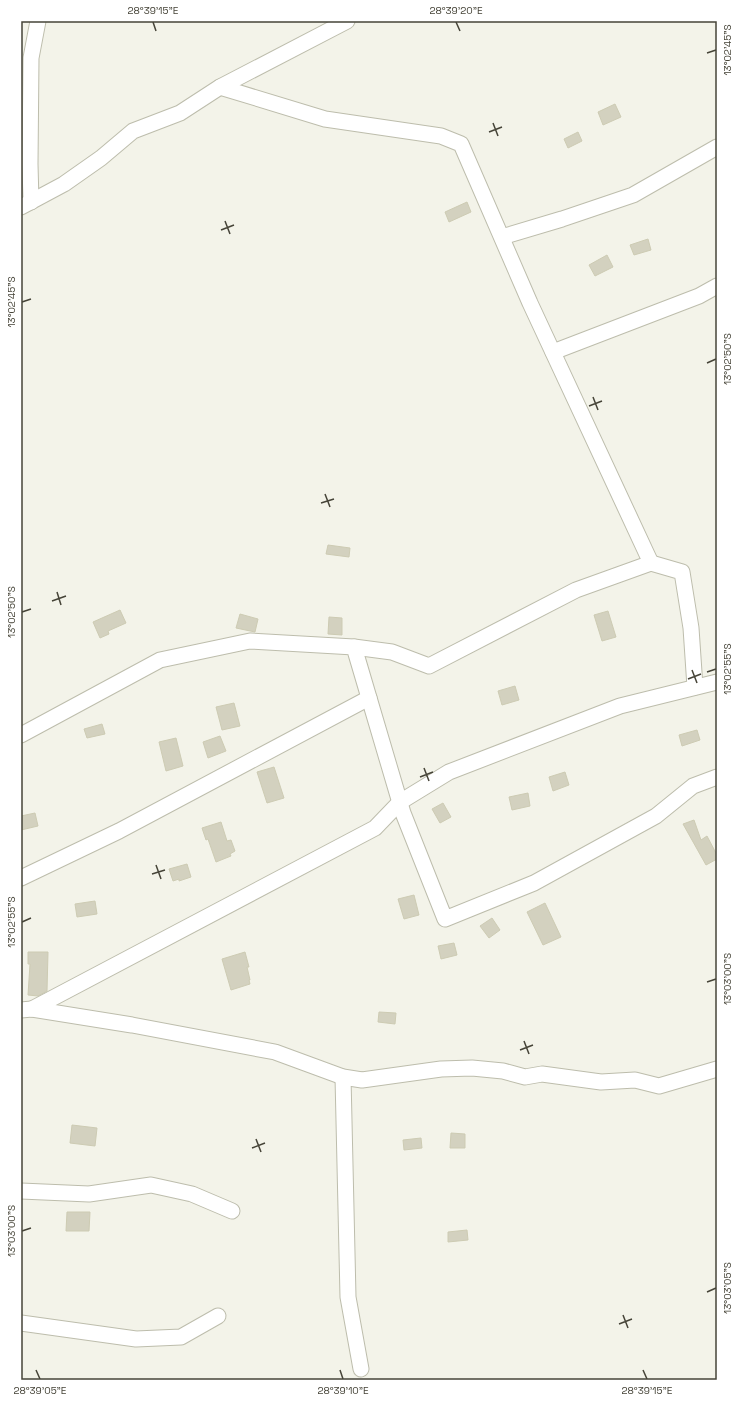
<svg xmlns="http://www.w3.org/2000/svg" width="738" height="1401" font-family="'Space Grotesk',sans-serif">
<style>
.building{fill:#d3d1bf;stroke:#cdcbb3}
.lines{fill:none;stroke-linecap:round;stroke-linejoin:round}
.street-casing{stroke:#bdbdac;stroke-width:17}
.street{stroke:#fff;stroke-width:15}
.ticks{fill:none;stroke:#464438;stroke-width:1.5}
.neatline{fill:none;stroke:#464438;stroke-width:1.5}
.ticks-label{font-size:10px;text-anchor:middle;fill:#464438}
</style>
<rect width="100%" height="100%" fill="#f3f3e9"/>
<!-- building -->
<g class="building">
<path d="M 615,104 L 621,117 L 603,125 L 598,112 Z"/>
<path d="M 578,132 L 582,141 L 568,148 L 564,139 Z"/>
<path d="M 467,202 L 471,212 L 449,222 L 445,212 Z"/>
<path d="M 648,239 L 651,250 L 634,255 L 630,245 Z"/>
<path d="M 607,255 L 613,267 L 595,276 L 589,265 Z"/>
<path d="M 328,545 L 350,548 L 349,557 L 326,554 Z"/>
<path d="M 120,610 L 126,623 L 108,631 L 109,634 L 100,638 L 93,622 Z"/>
<path d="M 608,611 L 616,637 L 602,641 L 594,615 Z"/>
<path d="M 240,614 L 258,619 L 255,632 L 236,628 Z"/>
<path d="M 329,617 L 342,618 L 342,635 L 328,634 Z"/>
<path d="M 515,686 L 519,700 L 502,705 L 498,691 Z"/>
<path d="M 234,703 L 240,726 L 222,730 L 216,707 Z"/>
<path d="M 102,724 L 105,734 L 87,738 L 84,729 Z"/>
<path d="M 697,730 L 700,740 L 682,746 L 679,735 Z"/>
<path d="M 220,736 L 226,751 L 208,758 L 203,742 Z"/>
<path d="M 176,738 L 183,766 L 166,771 L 159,742 Z"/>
<path d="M 274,767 L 284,798 L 267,803 L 257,772 Z"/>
<path d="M 565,772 L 569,785 L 553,791 L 549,777 Z"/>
<path d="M 528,793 L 530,806 L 512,810 L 509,797 Z"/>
<path d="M 443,803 L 451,817 L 440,823 L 432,809 Z"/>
<path d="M 35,813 L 38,826 L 21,830 L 21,816 Z"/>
<path d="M 694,820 L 701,840 L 707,836 L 717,855 L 717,859 L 706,865 L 683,824 Z"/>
<path d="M 221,822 L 227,841 L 231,840 L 235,851 L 230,854 L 231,856 L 216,862 L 208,839 L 206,840 L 202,828 Z"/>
<path d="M 187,864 L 191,877 L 179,881 L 179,879 L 173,881 L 169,869 Z"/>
<path d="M 414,895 L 419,915 L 404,919 L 398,899 Z"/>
<path d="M 95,901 L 97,914 L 77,917 L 75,904 Z"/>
<path d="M 545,903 L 561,937 L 543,945 L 527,912 Z"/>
<path d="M 492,918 L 500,930 L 489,938 L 480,926 Z"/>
<path d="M 454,943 L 457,955 L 441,959 L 438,946 Z"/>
<path d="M 28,952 L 48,952 L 47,991 L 38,996 L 28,995 L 30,964 L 28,964 Z"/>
<path d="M 245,952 L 249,967 L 247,967 L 250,980 L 249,980 L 250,984 L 231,990 L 222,959 Z"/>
<path d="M 379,1012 L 396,1013 L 395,1024 L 378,1022 Z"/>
<path d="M 72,1125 L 97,1128 L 95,1146 L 70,1143 Z"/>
<path d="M 451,1133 L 465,1134 L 465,1148 L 450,1148 Z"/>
<path d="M 421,1138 L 422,1148 L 404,1150 L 403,1140 Z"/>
<path d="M 67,1212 L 90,1212 L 89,1231 L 66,1231 Z"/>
<path d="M 467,1230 L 468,1240 L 448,1242 L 448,1232 Z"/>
</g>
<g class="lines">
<!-- street casing -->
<g class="street-casing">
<g id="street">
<path d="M 220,87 L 325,119 L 441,136 L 461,144 L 530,303 L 651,563 L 576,590 L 429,666 L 392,652 L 354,647"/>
<path d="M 31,202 L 30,164 L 31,58 L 38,21"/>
<path d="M 21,207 L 64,184 L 101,158 L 133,131 L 180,113 L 220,87 L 347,21"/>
<path d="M 502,237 L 562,219 L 633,195 L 717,147"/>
<path d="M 553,352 L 699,296 L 717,286"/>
<path d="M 651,563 L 682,572 L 691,628 L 695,687"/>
<path d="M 21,735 L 160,660 L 250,641 L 354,647 L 403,813 L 445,919 L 534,883 L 656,816 L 693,786 L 717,777"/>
<path d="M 21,878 L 119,831 L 369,698"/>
<path d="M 32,1009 L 375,828 L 400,802 L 449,772 L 620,706 L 717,682"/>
<path d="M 21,1010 L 32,1009 L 132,1025 L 275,1052 L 343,1077 L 362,1080 L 441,1069 L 472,1068 L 503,1071 L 525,1077 L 542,1074 L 601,1082 L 635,1080 L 659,1086 L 717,1069"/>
<path d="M 343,1077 L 348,1297 L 361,1369"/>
<path d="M 21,1191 L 89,1194 L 151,1185 L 192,1194 L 232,1211"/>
<path d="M 21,1323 L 136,1339 L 181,1337 L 218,1316"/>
</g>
</g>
<!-- street -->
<use href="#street" class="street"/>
</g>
<!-- ticks -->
<path class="ticks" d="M 153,22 L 156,31M 456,22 L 460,31M 707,53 L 716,50M 493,123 L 498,136M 489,132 L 502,127M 225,221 L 230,234M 221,230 L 234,225M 22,302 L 31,299M 707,363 L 716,359M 593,397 L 598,410M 589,406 L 602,401M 325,494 L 330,507M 321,503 L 334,499M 57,592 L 61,605M 52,601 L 66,596M 22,612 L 31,609M 692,670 L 697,683M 707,672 L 716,669M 688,679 L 701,674M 424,768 L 429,781M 420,777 L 433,772M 156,865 L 161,879M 152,874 L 165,870M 22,922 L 31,918M 707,982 L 716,979M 524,1041 L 529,1054M 520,1050 L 533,1045M 256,1139 L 261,1152M 252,1148 L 265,1143M 22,1231 L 31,1228M 707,1292 L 716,1288M 623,1315 L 628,1328M 619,1324 L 632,1319M 36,1370 L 40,1379M 340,1370 L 343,1379M 643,1370 L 647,1379"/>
<!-- border -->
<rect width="738" height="1401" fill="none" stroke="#ffffff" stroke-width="44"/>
<rect x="22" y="22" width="694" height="1357" class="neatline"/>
<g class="ticks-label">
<text x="153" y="14">28°39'15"E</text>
<text x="456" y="14">28°39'20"E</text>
<text transform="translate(727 50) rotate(-90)" y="4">13°02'45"S</text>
<text transform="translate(11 302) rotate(-90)" y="4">13°02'45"S</text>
<text transform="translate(727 359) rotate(-90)" y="4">13°02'50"S</text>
<text transform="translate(11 612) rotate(-90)" y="4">13°02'50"S</text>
<text transform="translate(727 669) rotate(-90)" y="4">13°02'55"S</text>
<text transform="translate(11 922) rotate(-90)" y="4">13°02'55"S</text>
<text transform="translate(727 979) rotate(-90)" y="4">13°03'00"S</text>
<text transform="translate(11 1231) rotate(-90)" y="4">13°03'00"S</text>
<text transform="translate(727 1288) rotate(-90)" y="4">13°03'05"S</text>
<text x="40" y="1394">28°39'05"E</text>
<text x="343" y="1394">28°39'10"E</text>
<text x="647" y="1394">28°39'15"E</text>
</g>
</svg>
